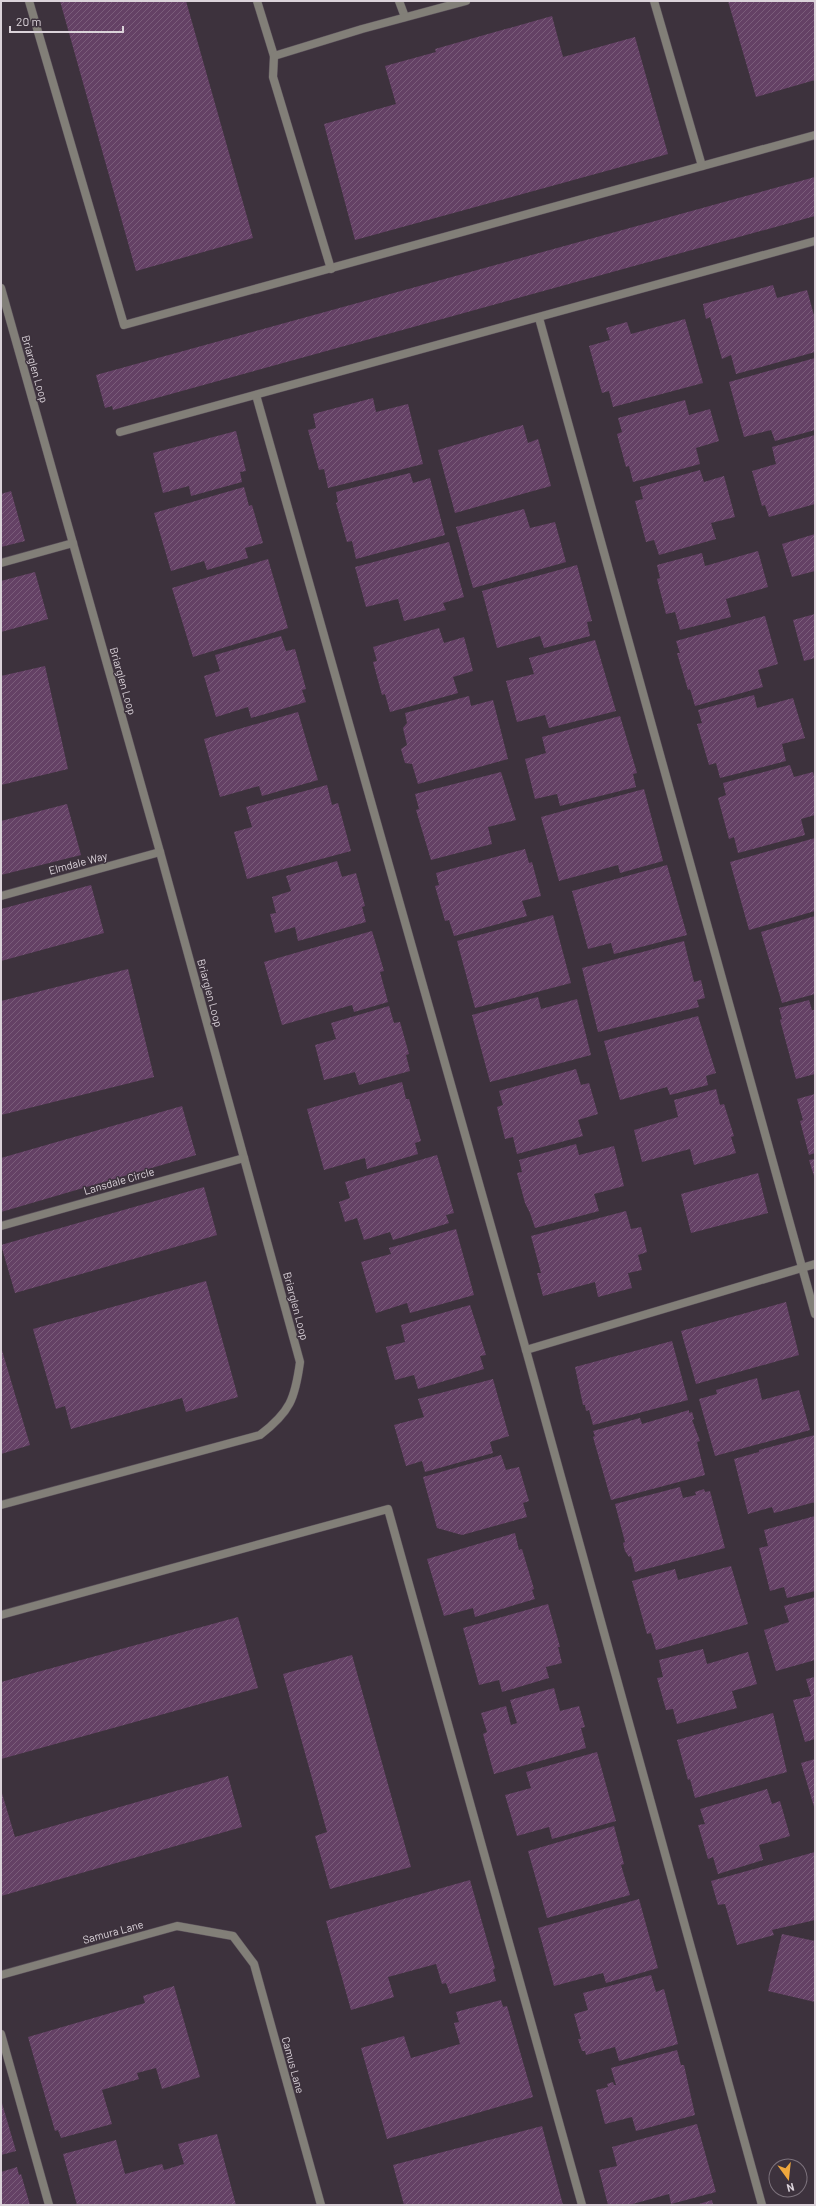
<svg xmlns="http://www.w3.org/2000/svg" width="816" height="2206" font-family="Barlow,sans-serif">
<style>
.building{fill:url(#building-hatch)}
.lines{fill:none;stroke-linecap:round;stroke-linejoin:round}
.service-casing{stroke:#594f59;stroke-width:9}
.minor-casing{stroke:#594f59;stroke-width:9}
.service{stroke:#827f78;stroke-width:8}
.minor{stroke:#827f78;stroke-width:8}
.labels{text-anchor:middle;stroke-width:3;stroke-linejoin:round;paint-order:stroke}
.street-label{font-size:11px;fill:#dbd3da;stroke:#3d323d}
</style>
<defs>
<pattern id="building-hatch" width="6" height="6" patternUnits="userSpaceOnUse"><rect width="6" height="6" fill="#644165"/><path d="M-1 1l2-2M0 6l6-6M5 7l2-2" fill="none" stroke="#7a5c7a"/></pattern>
</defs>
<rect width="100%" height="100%" fill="#3d323d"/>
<!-- building -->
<g class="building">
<path d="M 60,1 L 186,1 L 253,238 L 136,271 Z"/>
<path d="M 728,1 L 815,1 L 815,80 L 756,97 Z"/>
<path d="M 552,16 L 563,57 L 635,37 L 668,154 L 355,240 L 324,124 L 396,104 L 385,66 L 436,52 L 435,49 Z"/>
<path d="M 815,177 L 815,216 L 113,410 L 112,406 L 105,408 L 96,375 Z"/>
<path d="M 773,285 L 777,298 L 807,290 L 815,319 L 815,352 L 736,374 L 731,355 L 722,359 L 710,317 L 706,319 L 703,304 Z"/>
<path d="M 685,319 L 703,383 L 613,407 L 609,391 L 602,393 L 589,346 L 610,340 L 606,328 L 627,322 L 631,334 Z"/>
<path d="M 815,358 L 815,430 L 775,441 L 771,430 L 744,437 L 729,382 Z"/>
<path d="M 373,398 L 376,412 L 408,404 L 423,464 L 328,488 L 324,469 L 319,470 L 308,430 L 316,428 L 313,414 Z"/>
<path d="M 685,400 L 689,415 L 710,409 L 719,441 L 696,448 L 700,464 L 633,482 L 629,466 L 626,467 L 617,434 L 622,432 L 618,418 Z"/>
<path d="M 523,425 L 528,443 L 538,439 L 551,486 L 455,513 L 438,450 Z"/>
<path d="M 236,431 L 246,471 L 240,472 L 242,482 L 191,496 L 189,486 L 163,493 L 153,453 Z"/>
<path d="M 815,435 L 815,504 L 769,517 L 765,505 L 762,506 L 752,471 L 776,464 L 772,447 Z"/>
<path d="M 700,470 L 704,482 L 724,476 L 735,517 L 711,523 L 716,539 L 659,555 L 654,540 L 646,542 L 635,501 L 643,499 L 640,487 Z"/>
<path d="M 410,473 L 413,483 L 430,478 L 445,535 L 356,559 L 352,541 L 347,542 L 336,503 L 338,502 L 336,492 Z"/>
<path d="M 244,487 L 249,506 L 252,505 L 263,543 L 245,548 L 248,558 L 207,570 L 204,561 L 171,571 L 154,513 Z"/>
<path d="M 11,491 L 25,541 L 1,547 L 1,494 Z"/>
<path d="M 524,509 L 530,528 L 555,522 L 566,562 L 473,588 L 456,527 Z"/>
<path d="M 815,534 L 815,571 L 792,577 L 782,544 Z"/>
<path d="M 449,542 L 464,597 L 443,603 L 446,610 L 404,621 L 398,599 L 366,607 L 355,567 Z"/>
<path d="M 758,551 L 768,587 L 726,599 L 731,617 L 680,630 L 675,612 L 666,614 L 657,579 L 660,578 L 657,565 L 702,553 L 705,566 Z"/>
<path d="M 268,559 L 288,628 L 193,657 L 172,588 Z"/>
<path d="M 577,565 L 592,621 L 587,622 L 590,636 L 544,648 L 540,636 L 497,648 L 482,591 Z"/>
<path d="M 35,572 L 48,619 L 1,632 L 1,581 Z"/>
<path d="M 815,614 L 815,658 L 804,661 L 793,620 Z"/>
<path d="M 765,616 L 778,664 L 758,670 L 763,687 L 695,706 L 690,689 L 688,690 L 677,653 L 680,653 L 676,641 Z"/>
<path d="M 439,628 L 444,643 L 464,637 L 473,671 L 453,677 L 458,693 L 390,712 L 385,694 L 382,695 L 373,662 L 377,661 L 373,647 Z"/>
<path d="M 281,636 L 286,651 L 295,649 L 306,689 L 302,690 L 306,702 L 251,718 L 248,707 L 216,717 L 204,676 L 220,671 L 215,655 Z"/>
<path d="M 595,640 L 616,711 L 549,728 L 545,715 L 517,722 L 506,681 L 534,674 L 529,658 Z"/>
<path d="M 45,666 L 68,769 L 1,785 L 1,676 Z"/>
<path d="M 754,695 L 757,708 L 793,698 L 805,738 L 782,744 L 786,761 L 720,778 L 716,763 L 709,765 L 697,724 L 702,723 L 698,710 Z"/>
<path d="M 469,696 L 471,706 L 493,700 L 508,759 L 418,784 L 412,764 L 405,763 L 401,749 L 407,745 L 403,728 L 407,723 L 405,713 Z"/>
<path d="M 298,712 L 318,780 L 262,796 L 259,786 L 220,797 L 204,739 Z"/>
<path d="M 620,716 L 637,773 L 633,774 L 636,787 L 560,806 L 557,794 L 535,799 L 525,759 L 546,753 L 542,737 Z"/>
<path d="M 790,765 L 794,777 L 813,772 L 815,780 L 815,815 L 801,819 L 805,835 L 738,853 L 734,837 L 729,839 L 718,798 L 726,795 L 723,783 Z"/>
<path d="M 501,772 L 516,820 L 488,827 L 492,844 L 431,860 L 416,810 L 419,809 L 415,794 Z"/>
<path d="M 327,785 L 332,805 L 338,803 L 351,851 L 247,879 L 234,832 L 252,827 L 246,807 Z"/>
<path d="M 644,789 L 663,861 L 620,873 L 618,865 L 559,881 L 541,817 Z"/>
<path d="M 67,804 L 81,855 L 1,875 L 1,821 Z"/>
<path d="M 815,838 L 815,911 L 749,930 L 730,862 Z"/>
<path d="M 525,849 L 529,863 L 532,862 L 541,896 L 522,901 L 527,916 L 454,936 L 449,920 L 445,921 L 435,886 L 439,885 L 436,873 Z"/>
<path d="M 337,861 L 342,877 L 356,873 L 365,906 L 362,907 L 366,922 L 298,941 L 295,927 L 275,933 L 270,914 L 276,913 L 272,897 L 291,891 L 286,876 Z"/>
<path d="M 667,865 L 687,935 L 614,954 L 611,943 L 588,949 L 572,891 Z"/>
<path d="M 91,885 L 104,933 L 1,961 L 1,909 Z"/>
<path d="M 553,915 L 571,983 L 475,1008 L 457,941 Z"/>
<path d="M 815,916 L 815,994 L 782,1003 L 761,932 Z"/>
<path d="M 372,931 L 384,971 L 380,972 L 388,1002 L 354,1012 L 352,1005 L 282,1025 L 264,962 Z"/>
<path d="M 684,941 L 694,982 L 701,980 L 705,998 L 697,1000 L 699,1007 L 598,1032 L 582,968 Z"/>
<path d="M 128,969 L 154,1077 L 1,1115 L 1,1001 Z"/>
<path d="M 538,997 L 541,1009 L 577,999 L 591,1055 L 490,1082 L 472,1015 Z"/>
<path d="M 809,1000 L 812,1010 L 815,1010 L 815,1074 L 796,1079 L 780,1020 L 782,1019 L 779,1008 Z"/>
<path d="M 389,1006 L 394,1023 L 400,1022 L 409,1054 L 406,1055 L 410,1071 L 359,1085 L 355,1072 L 324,1080 L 315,1045 L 336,1039 L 331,1023 Z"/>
<path d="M 698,1016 L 716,1073 L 706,1076 L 708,1085 L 670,1095 L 667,1087 L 620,1100 L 604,1041 Z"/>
<path d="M 576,1069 L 581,1085 L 589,1083 L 598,1114 L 578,1120 L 583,1136 L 517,1154 L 513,1137 L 505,1139 L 497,1107 L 503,1105 L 499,1091 Z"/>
<path d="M 402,1082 L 406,1099 L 409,1099 L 421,1141 L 415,1143 L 418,1154 L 367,1169 L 365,1158 L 324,1170 L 307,1109 Z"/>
<path d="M 716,1089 L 720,1105 L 724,1104 L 734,1136 L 731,1137 L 736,1153 L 694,1165 L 690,1149 L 642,1162 L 634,1130 L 678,1117 L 674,1100 Z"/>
<path d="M 815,1094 L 815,1153 L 809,1155 L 800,1121 L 803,1120 L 797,1099 Z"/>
<path d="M 182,1106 L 196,1155 L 1,1212 L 1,1158 Z"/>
<path d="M 576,1144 L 579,1155 L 614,1146 L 624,1186 L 594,1194 L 599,1211 L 535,1228 L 530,1213 L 525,1203 L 517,1173 L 522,1172 L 519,1160 Z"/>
<path d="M 437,1155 L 454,1213 L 446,1215 L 449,1223 L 393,1240 L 390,1232 L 364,1240 L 357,1218 L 345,1222 L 339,1202 L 350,1198 L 345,1182 Z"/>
<path d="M 815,1159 L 815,1179 L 809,1160 Z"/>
<path d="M 758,1173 L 768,1213 L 691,1233 L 681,1194 Z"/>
<path d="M 204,1187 L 217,1235 L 15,1293 L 1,1245 Z"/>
<path d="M 626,1211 L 631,1229 L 641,1227 L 647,1252 L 638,1255 L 642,1270 L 628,1273 L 632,1288 L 598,1297 L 595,1282 L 543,1296 L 537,1273 L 541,1273 L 531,1236 Z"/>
<path d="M 456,1229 L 474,1295 L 410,1313 L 407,1303 L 376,1313 L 361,1262 L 391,1254 L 389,1248 Z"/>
<path d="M 206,1281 L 238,1397 L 186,1412 L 182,1398 L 71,1429 L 65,1406 L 56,1409 L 33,1329 Z"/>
<path d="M 786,1302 L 799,1355 L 696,1384 L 681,1331 Z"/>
<path d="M 470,1305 L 486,1355 L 480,1356 L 484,1369 L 418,1389 L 414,1375 L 395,1380 L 386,1347 L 405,1342 L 401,1325 Z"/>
<path d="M 672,1341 L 688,1400 L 593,1425 L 589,1410 L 586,1411 L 585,1405 L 583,1405 L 575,1367 Z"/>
<path d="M 1,1347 L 30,1445 L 1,1454 Z"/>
<path d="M 757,1378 L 762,1400 L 799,1390 L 810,1430 L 715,1456 L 699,1399 L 717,1394 L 716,1390 Z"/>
<path d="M 493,1379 L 509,1436 L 490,1442 L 493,1453 L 425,1472 L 422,1461 L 406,1466 L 394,1425 L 424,1417 L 418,1399 Z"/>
<path d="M 689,1410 L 689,1413 L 692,1412 L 694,1419 L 692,1420 L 700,1441 L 697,1442 L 705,1475 L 611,1500 L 593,1437 L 595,1436 L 593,1431 L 640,1418 L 642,1424 Z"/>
<path d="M 815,1435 L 815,1502 L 774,1513 L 772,1507 L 748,1514 L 734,1459 L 759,1452 L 759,1450 Z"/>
<path d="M 501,1455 L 506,1470 L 519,1467 L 529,1501 L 523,1503 L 527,1517 L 462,1535 L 437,1528 L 423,1477 Z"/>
<path d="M 680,1487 L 683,1498 L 696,1495 L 695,1492 L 704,1489 L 705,1492 L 710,1491 L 725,1548 L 635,1572 L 631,1556 L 629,1557 L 625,1551 L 623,1543 L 625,1542 L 615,1504 Z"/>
<path d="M 815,1516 L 815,1591 L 787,1598 L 784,1587 L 770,1591 L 759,1548 L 768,1546 L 764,1530 Z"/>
<path d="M 515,1533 L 519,1550 L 522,1549 L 534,1589 L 532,1590 L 535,1599 L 475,1617 L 473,1608 L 444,1616 L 427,1559 Z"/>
<path d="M 731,1566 L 748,1624 L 656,1650 L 651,1633 L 647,1634 L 632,1581 L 675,1569 L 678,1580 Z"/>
<path d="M 815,1597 L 815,1660 L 776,1671 L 764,1630 L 789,1622 L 784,1606 Z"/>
<path d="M 548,1604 L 560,1647 L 558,1647 L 562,1663 L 546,1667 L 549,1678 L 502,1692 L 499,1680 L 479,1685 L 463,1628 Z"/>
<path d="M 238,1617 L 258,1688 L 1,1759 L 1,1682 Z"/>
<path d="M 703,1649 L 707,1664 L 748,1652 L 757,1684 L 732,1691 L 737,1708 L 677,1724 L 673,1709 L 666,1710 L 657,1678 L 663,1677 L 659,1660 Z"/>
<path d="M 352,1655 L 411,1867 L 330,1889 L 315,1836 L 327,1832 L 283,1674 Z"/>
<path d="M 815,1677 L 815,1739 L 805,1742 L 793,1700 L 811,1696 L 806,1679 Z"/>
<path d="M 554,1688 L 560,1711 L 579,1706 L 585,1727 L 581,1728 L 586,1748 L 494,1774 L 483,1734 L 487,1732 L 481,1713 L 506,1706 L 511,1725 L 517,1723 L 510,1700 Z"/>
<path d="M 773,1713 L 787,1772 L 695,1798 L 690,1779 L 688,1780 L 677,1740 Z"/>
<path d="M 597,1752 L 616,1821 L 552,1839 L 549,1827 L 517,1836 L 505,1795 L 531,1788 L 526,1772 Z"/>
<path d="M 815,1759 L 815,1810 L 801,1763 Z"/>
<path d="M 228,1776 L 242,1827 L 1,1896 L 1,1790 L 15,1837 Z"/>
<path d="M 767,1789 L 772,1804 L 780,1801 L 790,1836 L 759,1845 L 763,1860 L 718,1874 L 713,1857 L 708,1859 L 698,1825 L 705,1824 L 700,1809 Z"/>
<path d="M 614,1826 L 624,1864 L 621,1865 L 630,1895 L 547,1918 L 528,1851 Z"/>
<path d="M 815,1852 L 815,1920 L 772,1930 L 774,1935 L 737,1945 L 725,1904 L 718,1905 L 711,1881 Z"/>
<path d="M 470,1880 L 495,1968 L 493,1970 L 496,1981 L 450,1994 L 446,1983 L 442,1984 L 436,1964 L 388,1977 L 394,1997 L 351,2010 L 326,1921 Z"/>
<path d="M 639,1899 L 658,1968 L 606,1983 L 603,1973 L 554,1986 L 538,1928 Z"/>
<path d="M 782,1934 L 815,1941 L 815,2002 L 768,1991 Z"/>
<path d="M 651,1975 L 656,1992 L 664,1989 L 678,2044 L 619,2061 L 615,2047 L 586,2055 L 585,2051 L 582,2051 L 578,2039 L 581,2039 L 574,2014 L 588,2010 L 583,1993 Z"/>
<path d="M 174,1986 L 200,2077 L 162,2089 L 156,2068 L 137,2073 L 139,2079 L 102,2090 L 112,2124 L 61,2138 L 58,2130 L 55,2131 L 28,2037 L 145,2003 L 143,1996 Z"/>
<path d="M 501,2000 L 503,2007 L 507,2006 L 533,2097 L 387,2139 L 361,2048 L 404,2036 L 411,2058 L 460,2044 L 454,2023 L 459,2022 L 456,2012 Z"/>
<path d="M 677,2050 L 681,2065 L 684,2065 L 695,2115 L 636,2131 L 632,2117 L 605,2124 L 596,2090 L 608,2087 L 607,2084 L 613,2082 L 614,2085 L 616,2085 L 611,2068 Z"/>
<path d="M 1,2100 L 16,2151 L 1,2155 Z"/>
<path d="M 697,2124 L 716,2192 L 671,2204 L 669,2194 L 629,2205 L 608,2205 L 599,2170 L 617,2166 L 612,2147 Z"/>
<path d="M 542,2126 L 563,2205 L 404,2205 L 393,2165 Z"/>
<path d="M 217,2134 L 236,2205 L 77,2205 L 63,2154 L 116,2140 L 125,2174 L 162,2164 L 164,2170 L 184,2164 L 178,2144 Z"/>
<path d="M 17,2167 L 19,2175 L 21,2174 L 30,2205 L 1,2205 L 1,2172 Z"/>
<path d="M 712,2200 L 713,2205 L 696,2205 Z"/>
</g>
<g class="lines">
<!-- service casing -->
<g class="service-casing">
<g id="service">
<path d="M 29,1 L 124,325 L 815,135"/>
<path d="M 257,1 L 274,56"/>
<path d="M 399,1 L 405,17"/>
<path d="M 654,1 L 702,166"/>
<path d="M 331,269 L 273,77 L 274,56 L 362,29 L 466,1"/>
<path d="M 539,318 L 815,1314"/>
<path d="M 256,395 L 526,1350 L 762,2205"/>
<path d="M 120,432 L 815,241"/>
<path d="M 526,1350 L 815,1264"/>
<path d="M 1,1615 L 388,1509 L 582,2205"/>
<path d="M 1,2034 L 49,2205"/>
</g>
</g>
<!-- minor casing -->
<g class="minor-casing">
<g id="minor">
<path d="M 1,288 L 160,852 L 300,1362 C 295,1399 290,1412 260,1435 L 1,1505"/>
<path d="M 1,563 L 73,543"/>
<path d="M 1,896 L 160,852"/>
<path d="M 1,1226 L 244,1158"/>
<path d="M 1,1975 L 177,1926 L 233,1936 L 254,1964 L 321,2205"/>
</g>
</g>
<!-- service -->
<use href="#service" class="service"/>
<!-- minor -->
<use href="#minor" class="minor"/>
</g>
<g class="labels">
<!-- street labels -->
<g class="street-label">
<text transform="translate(35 369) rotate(74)" y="4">Briarglen Loop</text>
<text transform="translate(123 681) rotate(74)" y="4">Briarglen Loop</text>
<text transform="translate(78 863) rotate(-15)" y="4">Elmdale Way</text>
<text transform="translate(210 993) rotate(75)" y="4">Briarglen Loop</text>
<text transform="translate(119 1181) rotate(-16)" y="4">Lansdale Circle</text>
<text transform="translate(296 1306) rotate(75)" y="4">Briarglen Loop</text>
<text transform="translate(113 1932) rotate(-15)" y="4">Samura Lane</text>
<text transform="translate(293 2065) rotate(75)" y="4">Camus Lane</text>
</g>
</g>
<!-- border -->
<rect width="816" height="2206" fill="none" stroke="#dbd3da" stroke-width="4"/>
<!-- north arrow -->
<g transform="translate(788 2178) rotate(165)"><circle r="19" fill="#3d323d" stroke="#7c727c"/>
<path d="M0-3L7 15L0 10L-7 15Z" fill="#efa73d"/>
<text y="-6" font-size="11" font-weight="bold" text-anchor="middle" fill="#dbd3da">N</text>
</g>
<!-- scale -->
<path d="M10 26v6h113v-6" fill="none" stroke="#dbd3da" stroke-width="2"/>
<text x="16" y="26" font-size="12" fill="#dbd3da" stroke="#3d323d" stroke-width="3" paint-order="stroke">20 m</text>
</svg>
